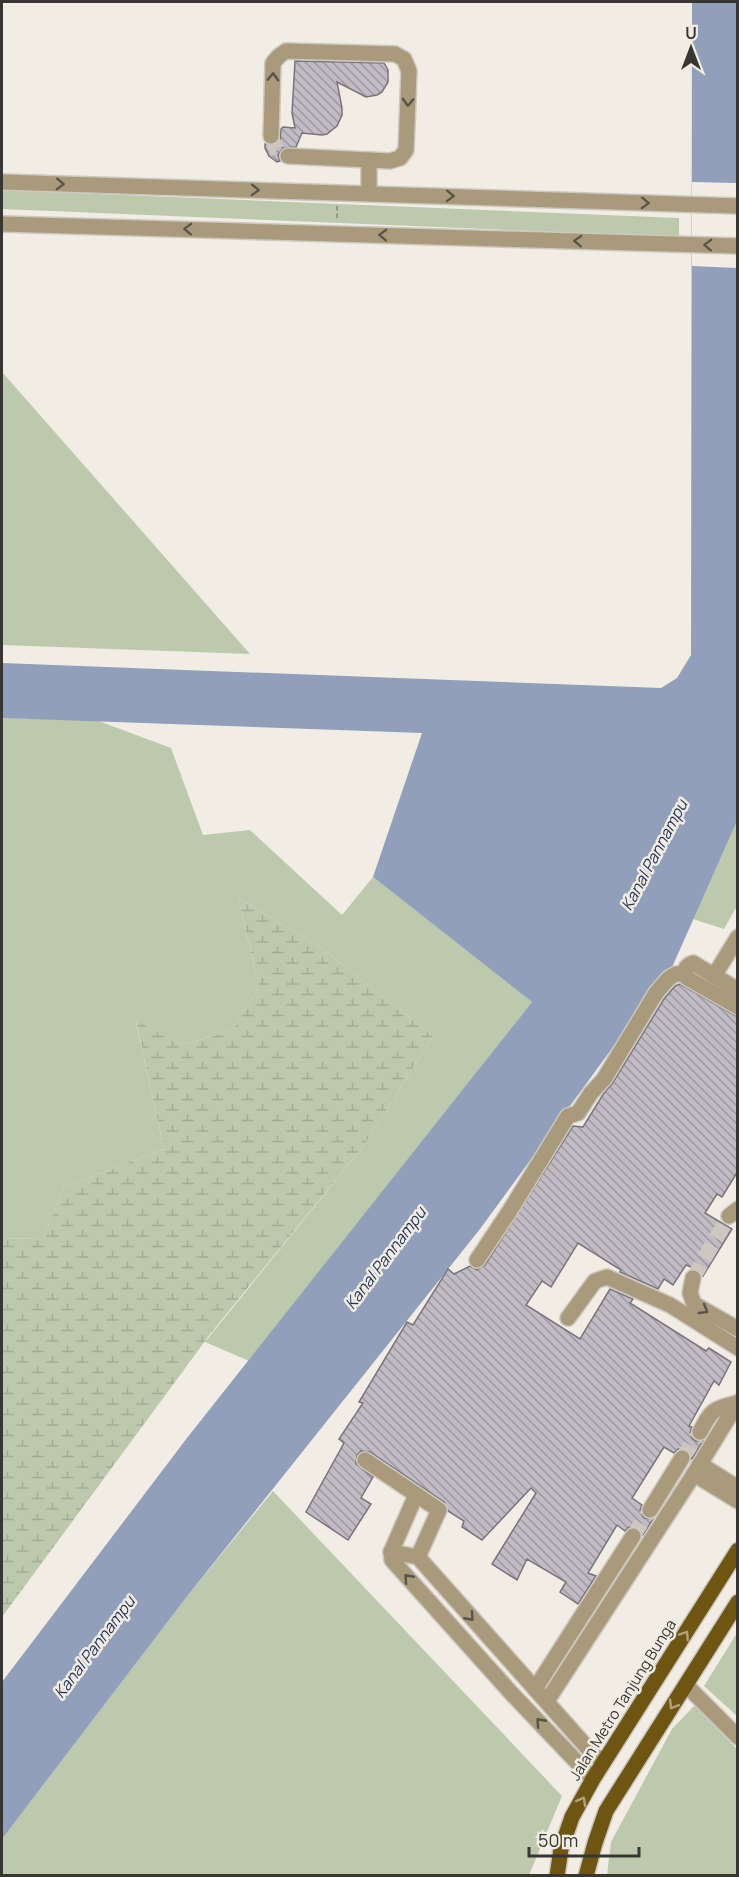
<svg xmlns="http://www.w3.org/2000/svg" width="739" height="1877" font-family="Manrope,sans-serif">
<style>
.grass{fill:#bcc9ad}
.wetland{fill:url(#wetland-marsh)}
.water{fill:#919fba}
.pier{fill:#f1ede4}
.building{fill:url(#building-back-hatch);stroke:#79747b;stroke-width:1.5}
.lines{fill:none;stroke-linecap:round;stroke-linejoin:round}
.minor-tunnel{stroke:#ccc8c0;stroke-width:15;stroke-dasharray:15 8;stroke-linecap:butt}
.minor-casing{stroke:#ccc8c0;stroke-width:18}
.major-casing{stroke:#ccc8c0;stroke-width:18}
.path{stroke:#97948e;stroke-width:2;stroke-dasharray:4.5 3;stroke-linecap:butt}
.minor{stroke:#a89a7b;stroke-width:15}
.major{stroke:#6e5511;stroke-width:15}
.oneway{stroke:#595448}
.oneway2{stroke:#b0a17a}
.labels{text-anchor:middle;stroke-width:5;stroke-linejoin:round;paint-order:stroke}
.street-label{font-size:15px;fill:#373632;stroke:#f1ede4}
.water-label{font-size:16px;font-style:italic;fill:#1f3057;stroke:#f1ede4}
</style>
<defs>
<pattern id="wetland-marsh" width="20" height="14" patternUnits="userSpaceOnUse" patternTransform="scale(1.5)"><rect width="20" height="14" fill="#bcc9ad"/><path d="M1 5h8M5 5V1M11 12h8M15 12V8" fill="none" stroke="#a2ad95"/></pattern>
<pattern id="building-back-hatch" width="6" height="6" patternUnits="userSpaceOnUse" patternTransform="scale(1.5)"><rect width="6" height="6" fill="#c1bbc4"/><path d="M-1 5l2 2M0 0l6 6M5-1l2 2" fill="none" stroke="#9e99a0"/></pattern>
</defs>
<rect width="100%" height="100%" fill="#f1ede4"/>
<!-- grass -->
<g class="grass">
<path d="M 2,190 L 679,218 L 679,237 L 2,209 Z"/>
<path d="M 2,372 L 250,654 L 2,645 Z"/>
<path d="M 2,718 L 96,720 L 171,748 L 203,835 L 250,830 L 342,915 L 373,877 L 532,1002 L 249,1361 L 205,1342 L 365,1144 L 433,1036 L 316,944 L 238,898 L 259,986 L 233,1030 L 182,1045 L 136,1022 L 164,1149 L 64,1187 L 43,1238 L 2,1239 Z"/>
<path d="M 737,821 L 737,906 L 724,929 L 693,919 Z"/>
<path d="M 273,1491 L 562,1796 L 529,1875 L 2,1875 L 2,1839 L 185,1599 Z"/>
<path d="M 737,1633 L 737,1716 L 704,1686 Z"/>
<path d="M 695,1705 L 737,1749 L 737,1875 L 607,1875 L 611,1842 L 672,1729 Z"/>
</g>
<!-- wetland -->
<path class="wetland" d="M 238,898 L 316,944 L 433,1036 L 365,1144 L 211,1333 L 2,1617 L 2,1239 L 43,1238 L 64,1187 L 164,1149 L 136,1021 L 182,1045 L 233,1030 L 259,986 Z"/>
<!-- water -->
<path class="water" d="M 692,2 L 737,2 L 737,821 L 673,965 L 480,1229 L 185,1599 L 2,1839 L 2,1682 L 187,1438 L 532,1002 L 373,877 L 422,733 L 2,718 L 2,663 L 661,688 L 677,678 L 691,655 Z"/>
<!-- pier -->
<path class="pier" d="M 692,182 L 737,183 L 737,268 L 692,266 Z"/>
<!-- building -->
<g class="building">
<path d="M 295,61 L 384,63 L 388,70 L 388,82 L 382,92 L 377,95 L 366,97 L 337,82 L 342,108 L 342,115 L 337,126 L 327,134 L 322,135 L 302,133 L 296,147 L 283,148 L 278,155 L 280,161 L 277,162 L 269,156 L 265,148 L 265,144 L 270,146 L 276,144 L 280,141 L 281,129 L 283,127 L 295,128 L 292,113 Z"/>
<path d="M 680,984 L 738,1017 L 738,1171 L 722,1197 L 717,1194 L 705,1213 L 732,1229 L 703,1276 L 699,1270 L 686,1265 L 673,1285 L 664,1279 L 658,1289 L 620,1272 L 621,1270 L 578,1243 L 551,1287 L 542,1281 L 526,1305 L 580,1339 L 610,1289 L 633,1299 L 630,1303 L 706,1351 L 709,1348 L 731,1362 L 719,1385 L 714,1381 L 689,1426 L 692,1427 L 690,1433 L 692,1438 L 696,1441 L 703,1441 L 692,1459 L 691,1454 L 687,1449 L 678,1449 L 674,1453 L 664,1447 L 632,1498 L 642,1505 L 640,1510 L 644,1518 L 653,1519 L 643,1535 L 638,1528 L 629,1527 L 625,1531 L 617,1525 L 588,1573 L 596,1576 L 578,1604 L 560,1592 L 566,1582 L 527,1559 L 517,1580 L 492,1564 L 536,1493 L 531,1488 L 482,1540 L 462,1527 L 464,1521 L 448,1511 L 444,1502 L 370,1452 L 361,1451 L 357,1455 L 356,1464 L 373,1477 L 361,1498 L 371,1504 L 348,1540 L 306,1512 L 344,1443 L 339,1439 L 363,1403 L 359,1402 L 407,1322 L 413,1325 L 448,1269 L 454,1274 L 470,1266 L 477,1270 L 485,1265 L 573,1126 L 583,1127 L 604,1093 L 612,1084 L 664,999 L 675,986 Z"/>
</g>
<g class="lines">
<!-- minor-tunnel -->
<g class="minor-tunnel">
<path d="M 271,136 L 276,149 L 288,156"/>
<path d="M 693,1278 L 729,1216"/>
<path d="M 682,1458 L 700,1432"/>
<path d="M 633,1536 L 650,1510"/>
</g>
<!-- minor casing -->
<g class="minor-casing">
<g id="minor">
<path d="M 271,136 L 273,63 L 279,56 L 286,51 L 395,54 L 404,59 L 409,71 L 406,150 L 400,158 L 390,161 L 288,156"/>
<path d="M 369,160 L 369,193"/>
<path d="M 2,182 L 738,206"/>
<path d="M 2,224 L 738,246"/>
<path d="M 714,976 L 738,937"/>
<path d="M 738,990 L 693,963 C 685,966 683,971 687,978 L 738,1007"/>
<path d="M 729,1216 L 738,1209"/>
<path d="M 477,1260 L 509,1212 L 568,1116 L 578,1113 L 591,1093 L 604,1079 L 656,993 L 669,978 L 676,974 L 685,974"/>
<path d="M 693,1278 L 690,1293 L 694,1304 L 738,1329"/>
<path d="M 568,1318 L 595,1281 L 607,1277 L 670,1305 L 738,1348"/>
<path d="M 700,1432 C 711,1411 713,1408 737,1403"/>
<path d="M 365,1460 L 439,1510 L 418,1557"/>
<path d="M 700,1464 L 738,1488"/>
<path d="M 694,1474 L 738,1501"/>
<path d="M 416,1495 L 391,1552 L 392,1560 L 513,1695 L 593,1779"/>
<path d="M 650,1510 L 682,1458"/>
<path d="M 391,1552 L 418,1557 L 592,1753 L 603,1762"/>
<path d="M 686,1685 L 738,1737"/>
<path d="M 535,1689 L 633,1536"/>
<path d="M 547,1701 L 694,1474 L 738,1402"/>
</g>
</g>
<!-- major casing -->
<g class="major-casing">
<g id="major">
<path d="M 557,1876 L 561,1849 L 572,1817 L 593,1779 L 738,1550"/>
<path d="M 586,1876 L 595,1843 L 606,1811 L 738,1602"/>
</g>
</g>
<!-- path -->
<path class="path" d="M 337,218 L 337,206"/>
<!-- minor -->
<use href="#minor" class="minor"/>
<!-- major -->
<use href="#major" class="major"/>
</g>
<!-- one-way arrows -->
<defs><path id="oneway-chevron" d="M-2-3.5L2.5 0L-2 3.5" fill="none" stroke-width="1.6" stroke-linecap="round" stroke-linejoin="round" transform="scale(1.5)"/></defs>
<g class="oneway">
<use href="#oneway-chevron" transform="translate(273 77) rotate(-88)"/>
<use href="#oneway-chevron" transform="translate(408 102) rotate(92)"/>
<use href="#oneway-chevron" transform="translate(60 184) rotate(2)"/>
<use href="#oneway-chevron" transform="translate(255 190) rotate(2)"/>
<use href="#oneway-chevron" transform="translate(450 196) rotate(2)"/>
<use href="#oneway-chevron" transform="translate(645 203) rotate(2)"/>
<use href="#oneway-chevron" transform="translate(188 229) rotate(-178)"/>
<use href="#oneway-chevron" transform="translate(383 235) rotate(-178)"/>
<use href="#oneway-chevron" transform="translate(578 241) rotate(-178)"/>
<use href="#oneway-chevron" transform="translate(708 245) rotate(-178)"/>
<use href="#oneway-chevron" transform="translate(704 1310) rotate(30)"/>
<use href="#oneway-chevron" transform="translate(408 1578) rotate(-132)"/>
<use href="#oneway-chevron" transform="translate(470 1617) rotate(48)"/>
<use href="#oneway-chevron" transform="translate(540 1722) rotate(-132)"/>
</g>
<g class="oneway2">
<use href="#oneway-chevron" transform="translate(685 1635) rotate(-57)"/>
<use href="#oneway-chevron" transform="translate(673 1705) rotate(122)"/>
<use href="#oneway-chevron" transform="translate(582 1801) rotate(-61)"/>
</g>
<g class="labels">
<!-- street labels -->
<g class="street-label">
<text transform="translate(623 1700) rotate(-58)" y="5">Jalan Metro Tanjung Bunga</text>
</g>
<!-- water labels -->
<g class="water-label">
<text transform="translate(654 855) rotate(-62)" y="6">Kanal Pannampu</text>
<text transform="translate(385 1258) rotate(-53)" y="6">Kanal Pannampu</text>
<text transform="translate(94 1647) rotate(-53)" y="6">Kanal Pannampu</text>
</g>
</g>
<!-- border -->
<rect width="739" height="1877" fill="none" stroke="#373632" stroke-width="6"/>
<!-- north arrow -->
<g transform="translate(691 48)" stroke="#f1ede4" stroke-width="4.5" paint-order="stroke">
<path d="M0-4.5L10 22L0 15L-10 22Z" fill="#373632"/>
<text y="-9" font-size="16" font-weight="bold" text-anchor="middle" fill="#373632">U</text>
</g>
<!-- scale -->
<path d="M529 1847v9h110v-9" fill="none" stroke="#373632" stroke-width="3"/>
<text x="538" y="1847" font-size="18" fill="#373632" stroke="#f1ede4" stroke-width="4.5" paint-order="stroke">50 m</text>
</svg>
